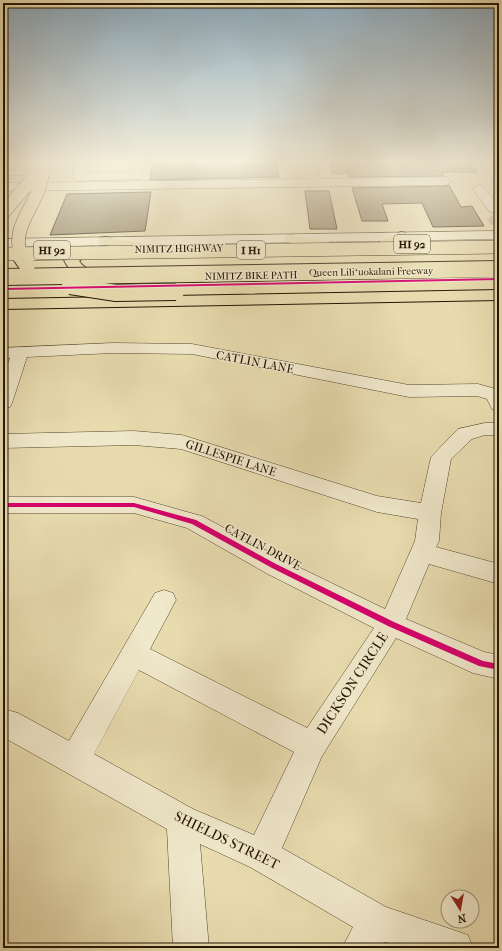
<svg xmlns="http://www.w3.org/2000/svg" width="502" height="951" font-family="'IM FELL French Canon',serif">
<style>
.building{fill:#8a7c5c;stroke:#251502}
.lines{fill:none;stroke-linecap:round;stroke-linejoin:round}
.minor-tunnel{stroke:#c1b48c;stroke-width:12;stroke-dasharray:12 6;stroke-linecap:butt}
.minor-casing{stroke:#56472d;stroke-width:1}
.major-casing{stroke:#251502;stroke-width:2}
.highway-casing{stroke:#251502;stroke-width:2}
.minor{fill:#f0e8cb;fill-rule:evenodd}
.major{fill:#e8dcaf;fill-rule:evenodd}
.highway{fill:#e8dcaf;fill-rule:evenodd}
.highway-bridge-far1-casing{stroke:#251502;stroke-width:14;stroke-linecap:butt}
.highway-bridge-casing{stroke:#251502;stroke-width:18;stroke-linecap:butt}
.highway-bridge-far1{stroke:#e8dcaf;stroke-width:13}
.highway-bridge{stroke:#e8dcaf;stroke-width:16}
.cycleway-casing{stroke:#f0e8cb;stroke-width:2}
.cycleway{fill:#d6006c;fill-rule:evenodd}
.labels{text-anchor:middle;stroke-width:3;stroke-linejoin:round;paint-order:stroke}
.far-street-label{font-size:10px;fill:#251502;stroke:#f0e8cb}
.shield{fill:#f0e8cb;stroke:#62543e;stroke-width:1}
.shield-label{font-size:11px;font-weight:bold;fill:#251502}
.street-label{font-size:12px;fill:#251502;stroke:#f0e8cb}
.near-street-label{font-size:14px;fill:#251502;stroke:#f0e8cb}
</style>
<rect width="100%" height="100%" fill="#e8dcaf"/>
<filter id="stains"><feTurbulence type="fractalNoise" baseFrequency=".005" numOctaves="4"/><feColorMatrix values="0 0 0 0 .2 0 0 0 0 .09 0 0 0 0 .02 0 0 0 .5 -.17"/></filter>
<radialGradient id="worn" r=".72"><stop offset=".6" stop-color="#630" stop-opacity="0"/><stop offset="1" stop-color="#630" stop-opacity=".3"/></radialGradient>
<!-- building -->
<g class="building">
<path d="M 153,161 L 276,161 L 279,177 L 150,180 Z"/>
<path d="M 330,161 L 469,161 L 477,172 L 442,172 L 443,176 L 349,177 L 348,173 L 333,174 Z"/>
<path d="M 449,185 L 461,207 L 472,206 L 484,226 L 433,227 L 422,203 L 382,204 L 388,221 L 362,221 L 352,188 L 446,186 Z"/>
<path d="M 305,191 L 329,191 L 337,229 L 310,229 Z"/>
<path d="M 151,192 L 145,231 L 50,235 L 67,194 Z"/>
</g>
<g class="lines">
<!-- minor-tunnel -->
<path class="minor-tunnel" d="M 492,216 L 496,222"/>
<!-- minor casing -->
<g class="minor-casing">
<g id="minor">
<path d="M 20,161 L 31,161 L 23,175 L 3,176 L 3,170 L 15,170 Z"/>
<path d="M 78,161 L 89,161 L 85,173 L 131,173 L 134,161 L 145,161 L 140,179 L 78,181 L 72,177 Z"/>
<path d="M 305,161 L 315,161 L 320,179 L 446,177 L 452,181 L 446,185 L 3,191 L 3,183 L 308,179 Z"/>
<path d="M 479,161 L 490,161 L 499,172 L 499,183 L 495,182 Z"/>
<path d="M 479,185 C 488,188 499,206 499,215 L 489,211 L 473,189 Z"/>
<path d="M 499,231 L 499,239 L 3,247 L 3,239 Z"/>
<path d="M 113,343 L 192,344 L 409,385 L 478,384 L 499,390 L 499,411 L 492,409 L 487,399 L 477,396 L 409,397 L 192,354 L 113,353 L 27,357 L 12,403 L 10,407 L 3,409 L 3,377 L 10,358 L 3,358 L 3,348 Z"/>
<path d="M 485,423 L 499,423 L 499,435 L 485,435 L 472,439 L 451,459 L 441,513 L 439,541 L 436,547 L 499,564 L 499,584 L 429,564 L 406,619 L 484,652 L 499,655 L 499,679 L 473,673 L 396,638 L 322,756 L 282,848 L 386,907 L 468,935 L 473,948 L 403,948 L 385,942 L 381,948 L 342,948 L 353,927 L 250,867 L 200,844 L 209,948 L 173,948 L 167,829 L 3,737 L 3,709 L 18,713 L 69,741 L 155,593 L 164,590 L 173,593 L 176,600 L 150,649 L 307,728 L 374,628 L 266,573 L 187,528 L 134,513 L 3,513 L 3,497 L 134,497 L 194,514 L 202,516 L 282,559 L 385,609 L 415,541 L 418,519 L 377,512 L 181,449 L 134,445 L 3,448 L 3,434 L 134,431 L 182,435 L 377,496 L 421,503 L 431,457 L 458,429 ZM 139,670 L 294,752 L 254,835 L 193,809 L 94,754 Z"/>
</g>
</g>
<!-- major casing -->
<g class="major-casing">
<g id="major">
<path d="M 401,232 L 406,233 L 408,236 L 406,239 L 390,247 L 380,247 L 378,244 L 380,241 Z"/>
<path d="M 291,235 L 326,241 L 331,242 L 333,245 L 331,248 L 326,249 L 286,242 L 284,239 L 286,236 Z"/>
<path d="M 105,237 L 144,244 L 149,245 L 151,248 L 149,251 L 144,252 L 100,244 L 98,241 L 100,238 Z"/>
<path d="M 97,245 L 102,246 L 104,249 L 102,252 L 88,255 L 79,261 C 85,271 99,272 110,275 L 112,278 L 110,281 C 93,285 70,275 64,260 L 75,250 Z"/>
</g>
</g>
<!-- highway casing -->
<g class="highway-casing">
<g id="highway">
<path d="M 482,161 L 494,161 L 499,165 L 499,176 L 495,175 Z"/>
<path d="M 499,290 L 499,300 L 3,309 L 3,299 Z"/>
</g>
</g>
<!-- minor -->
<use href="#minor" class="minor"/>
<!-- major -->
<use href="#major" class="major"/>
<!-- highway -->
<use href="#highway" class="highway"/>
<!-- highway-bridge-far1 casing -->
<g class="highway-bridge-far1-casing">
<g id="highway-bridge-far1">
<path d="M 3,213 L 33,178"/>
<path d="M 3,254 L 499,247"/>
<path d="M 21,256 C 12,230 29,214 38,191 C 42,182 42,171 46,161"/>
</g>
</g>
<!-- highway-bridge casing -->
<g class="highway-bridge-casing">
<g id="highway-bridge">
<path d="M 20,255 L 27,265"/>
<path d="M 3,277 L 499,269"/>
<path d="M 70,286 L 116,293 L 176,292"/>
</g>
</g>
<!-- highway-bridge-far1 -->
<use href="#highway-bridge-far1" class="highway-bridge-far1"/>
<!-- highway-bridge -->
<use href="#highway-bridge" class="highway-bridge"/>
<!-- cycleway casing -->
<g class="cycleway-casing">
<g id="cycleway">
<path d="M 499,278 L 499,280 L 3,290 L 3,288 Z"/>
<path d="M 3,503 L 134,503 L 196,520 L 276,564 L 394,622 L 483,661 L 499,664 L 499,670 L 479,666 L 388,626 L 272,568 L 192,524 L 134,507 L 3,507 Z"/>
</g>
</g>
<!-- cycleway -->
<use href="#cycleway" class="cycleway"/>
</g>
<!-- sky -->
<linearGradient id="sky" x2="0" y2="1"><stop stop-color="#8da9ba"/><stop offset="0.55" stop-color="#f5efdb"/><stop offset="1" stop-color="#f5efdb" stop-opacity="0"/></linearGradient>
<rect width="502" height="294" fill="url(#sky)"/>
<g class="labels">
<!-- far-street labels -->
<g class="far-street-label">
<text transform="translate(179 248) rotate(-1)" y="4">NIMITZ HIGHWAY</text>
<text transform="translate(371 271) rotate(-1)" y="4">Queen Liliʻuokalani Freeway</text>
<text transform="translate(251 275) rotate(-1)" y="4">NIMITZ BIKE PATH</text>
</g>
<!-- shield labels -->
<g class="shield">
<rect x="394" y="235" width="36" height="18" rx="3"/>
<rect x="34" y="241" width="36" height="18" rx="3"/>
<rect x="237" y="241" width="28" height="18" rx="3"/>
</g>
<g class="shield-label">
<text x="412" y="248">HI 92</text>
<text x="52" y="254">HI 92</text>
<text x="251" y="254">I H1</text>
</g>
<!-- street labels -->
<g class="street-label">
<text transform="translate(255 362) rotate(11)" y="4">CATLIN LANE</text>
<text transform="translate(231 458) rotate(18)" y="4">GILLESPIE LANE</text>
<text transform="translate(263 547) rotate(28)" y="4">CATLIN DRIVE</text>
</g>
<!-- near-street labels -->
<g class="near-street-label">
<text transform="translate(352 683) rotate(-57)" y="5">DICKSON CIRCLE</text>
<text transform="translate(227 840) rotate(26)" y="5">SHIELDS STREET</text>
</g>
</g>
<!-- margin -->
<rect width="502" height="951" fill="none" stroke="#e8dcaf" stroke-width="16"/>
<rect x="4" y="4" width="494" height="943" fill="none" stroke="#251502" stroke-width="2"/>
<rect x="8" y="8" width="486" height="935" fill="none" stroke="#251502"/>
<!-- north arrow -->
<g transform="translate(460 909) rotate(169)"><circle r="19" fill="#f0e8cb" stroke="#9f947b"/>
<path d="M0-3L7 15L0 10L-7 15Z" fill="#8f2418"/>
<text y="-6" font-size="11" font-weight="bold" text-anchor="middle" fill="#251502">N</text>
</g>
<rect width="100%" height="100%" filter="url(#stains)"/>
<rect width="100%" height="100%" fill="url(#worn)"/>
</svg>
